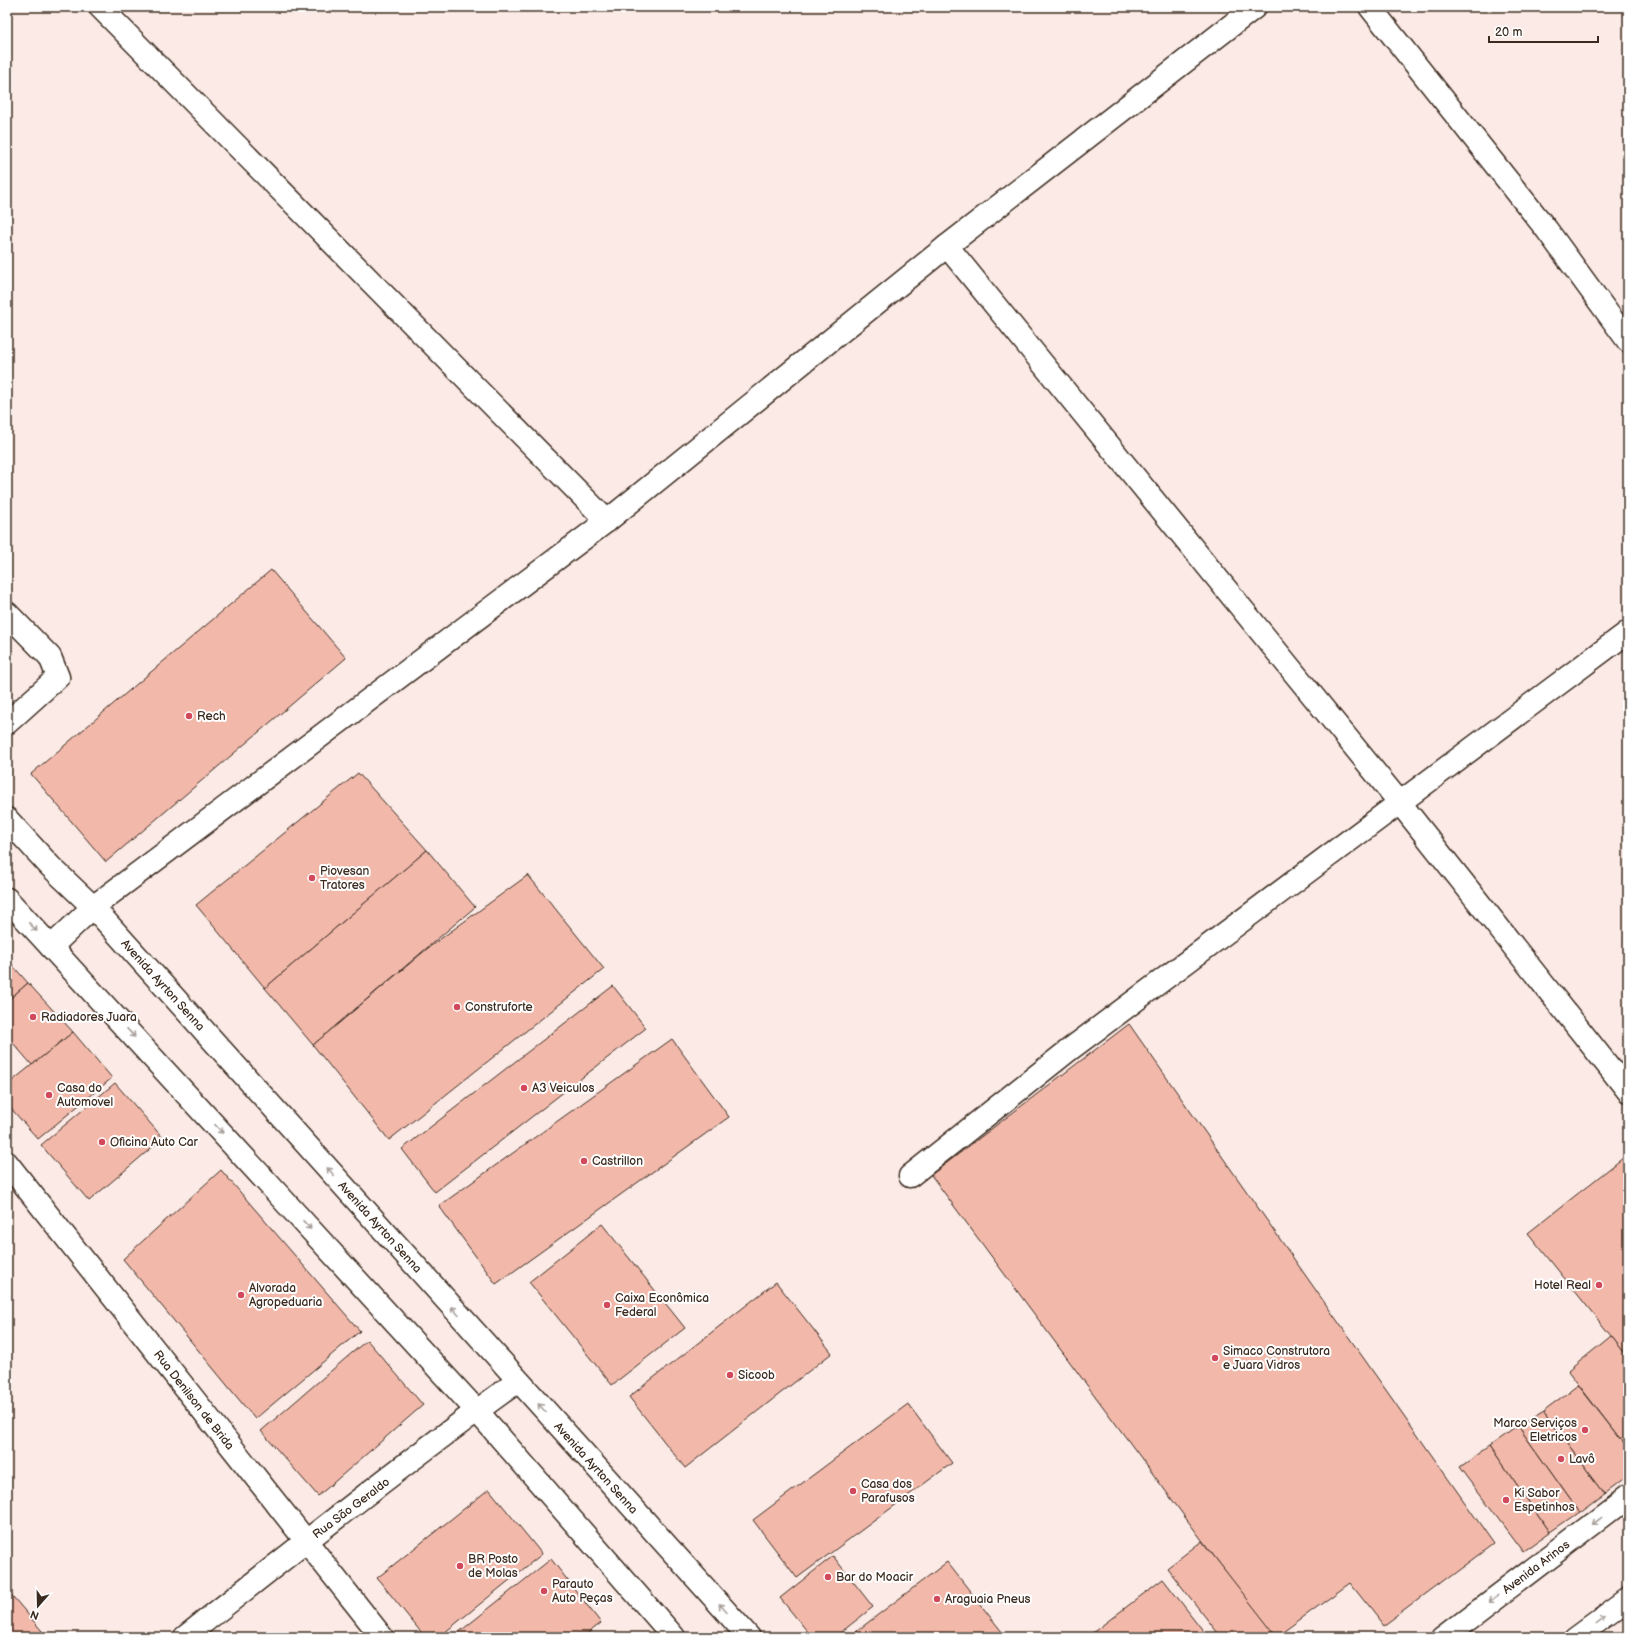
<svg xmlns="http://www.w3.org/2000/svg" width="1635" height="1644" font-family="'Balsamiq Sans',sans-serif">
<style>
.building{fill:#f2b9ab;stroke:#3b2a1e}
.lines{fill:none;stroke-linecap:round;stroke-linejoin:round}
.minor-casing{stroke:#3b2a1e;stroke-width:25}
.major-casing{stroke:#3b2a1e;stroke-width:25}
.minor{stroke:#fff;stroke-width:22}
.major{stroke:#fff;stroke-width:22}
.oneway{stroke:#a79f9a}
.poi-dot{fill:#d1495b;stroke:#fff;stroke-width:1.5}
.labels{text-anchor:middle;stroke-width:4;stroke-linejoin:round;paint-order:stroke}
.poi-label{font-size:12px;fill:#3b2a1e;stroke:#fff;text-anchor:start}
.street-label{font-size:12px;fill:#3b2a1e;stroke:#fff}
</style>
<rect width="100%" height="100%" fill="#fbeae6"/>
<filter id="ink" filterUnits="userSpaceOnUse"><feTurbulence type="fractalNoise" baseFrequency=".025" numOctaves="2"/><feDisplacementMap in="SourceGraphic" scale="8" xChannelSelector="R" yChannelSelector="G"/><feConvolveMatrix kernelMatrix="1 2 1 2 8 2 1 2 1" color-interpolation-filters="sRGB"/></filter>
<g filter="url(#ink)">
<!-- building -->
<g class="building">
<path d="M 271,570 L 346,658 L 106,862 L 31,774 Z"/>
<path d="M 358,773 L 427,850 L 265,988 L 196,905 Z"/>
<path d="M 427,850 L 475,907 L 313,1045 L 265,988 Z"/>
<path d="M 528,875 L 604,969 L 389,1140 L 313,1045 L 428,948 Z"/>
<path d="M 7,959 L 28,983 L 7,1001 Z"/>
<path d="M 28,983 L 73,1032 L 32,1065 L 7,1036 L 7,1001 Z"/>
<path d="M 613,986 L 646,1028 L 435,1192 L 402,1149 Z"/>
<path d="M 1129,1024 L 1494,1544 L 1384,1626 L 1350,1583 L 1276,1637 L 1274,1637 L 931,1175 Z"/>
<path d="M 73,1032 L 112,1078 L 38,1139 L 7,1104 L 7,1085 Z"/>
<path d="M 672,1039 L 729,1117 L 496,1284 L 439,1206 Z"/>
<path d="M 115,1083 L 163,1138 L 89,1201 L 41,1145 Z"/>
<path d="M 1628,1154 L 1628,1357 L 1528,1233 Z"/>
<path d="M 221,1170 L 360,1331 L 255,1419 L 123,1259 Z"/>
<path d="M 602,1224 L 685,1328 L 612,1385 L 529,1282 Z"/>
<path d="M 776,1282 L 832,1353 L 685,1468 L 629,1397 Z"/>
<path d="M 1611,1336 L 1628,1357 L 1628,1449 L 1568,1371 Z"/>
<path d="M 367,1340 L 423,1405 L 318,1496 L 261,1431 Z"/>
<path d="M 1578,1385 L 1628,1449 L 1628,1476 L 1605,1493 L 1543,1411 Z"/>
<path d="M 908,1404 L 952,1463 L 797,1578 L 753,1520 Z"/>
<path d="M 1543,1411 L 1605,1493 L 1579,1512 L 1518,1426 Z"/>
<path d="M 1518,1426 L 1579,1512 L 1550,1532 L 1490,1446 Z"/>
<path d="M 1490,1446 L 1550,1532 L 1523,1551 L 1460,1467 Z"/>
<path d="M 489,1489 L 542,1554 L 439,1637 L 425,1637 L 377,1578 Z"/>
<path d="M 1202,1541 L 1277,1637 L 1221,1637 L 1167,1568 Z"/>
<path d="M 833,1556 L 873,1607 L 835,1637 L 812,1637 L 780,1598 Z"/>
<path d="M 551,1559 L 601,1623 L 583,1637 L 453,1637 Z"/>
<path d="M 947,1562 L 1006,1637 L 849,1637 Z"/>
<path d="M 1163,1579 L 1208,1637 L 1087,1637 Z"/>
<path d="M 8,1591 L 47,1637 L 7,1637 Z"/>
</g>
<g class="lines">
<!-- minor casing -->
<g class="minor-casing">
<g id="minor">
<path d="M 100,7 L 607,521"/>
<path d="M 1370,7 L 1547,230 L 1628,341"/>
<path d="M 947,246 L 1400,803 L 1628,1091"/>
<path d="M 7,613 L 50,657 L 58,677 L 7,723"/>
<path d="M 51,947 L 93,907 L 607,521 L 947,246 L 1255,7"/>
<path d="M 7,1163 L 382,1637"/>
<path d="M 910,1176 L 1069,1050 L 1628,632"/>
<path d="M 185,1637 C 295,1550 404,1463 518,1381"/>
</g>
</g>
<!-- major casing -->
<g class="major-casing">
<g id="major">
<path d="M 7,819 L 50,866 L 93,907 L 749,1637"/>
<path d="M 7,899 L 477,1411 L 674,1637"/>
<path d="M 1444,1637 L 1628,1497"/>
<path d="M 1576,1637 L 1628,1599"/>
</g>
</g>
<!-- minor -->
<use href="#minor" class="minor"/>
<!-- major -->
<use href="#major" class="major"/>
</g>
<!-- one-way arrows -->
<defs><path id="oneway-shaft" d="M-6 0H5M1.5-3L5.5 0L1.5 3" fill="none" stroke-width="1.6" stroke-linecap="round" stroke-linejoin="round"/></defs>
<g class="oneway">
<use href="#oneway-shaft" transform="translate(33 927) rotate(47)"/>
<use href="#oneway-shaft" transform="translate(131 1033) rotate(47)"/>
<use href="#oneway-shaft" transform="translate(219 1129) rotate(47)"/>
<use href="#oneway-shaft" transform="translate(331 1172) rotate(-132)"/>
<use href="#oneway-shaft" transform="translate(307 1225) rotate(47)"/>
<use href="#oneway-shaft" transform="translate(455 1311) rotate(-132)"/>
<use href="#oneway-shaft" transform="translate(542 1408) rotate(-132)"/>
<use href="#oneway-shaft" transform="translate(1597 1521) rotate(143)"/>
<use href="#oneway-shaft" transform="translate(1493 1599) rotate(143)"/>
<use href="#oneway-shaft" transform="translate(723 1608) rotate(-132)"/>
<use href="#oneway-shaft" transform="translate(1602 1618) rotate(-36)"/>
</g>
</g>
<!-- markers -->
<g class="poi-dot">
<circle cx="189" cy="716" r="4"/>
<circle cx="312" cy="878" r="4"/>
<circle cx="457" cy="1007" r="4"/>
<circle cx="33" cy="1017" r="4"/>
<circle cx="524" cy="1088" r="4"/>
<circle cx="49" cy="1095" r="4"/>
<circle cx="102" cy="1142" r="4"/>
<circle cx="584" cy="1161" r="4"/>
<circle cx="1599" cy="1285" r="4"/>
<circle cx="241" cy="1295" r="4"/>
<circle cx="607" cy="1305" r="4"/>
<circle cx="1215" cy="1358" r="4"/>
<circle cx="730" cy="1375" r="4"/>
<circle cx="1585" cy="1430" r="4"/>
<circle cx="1561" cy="1459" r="4"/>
<circle cx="853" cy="1491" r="4"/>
<circle cx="1506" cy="1500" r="4"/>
<circle cx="460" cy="1566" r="4"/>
<circle cx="828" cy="1577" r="4"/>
<circle cx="544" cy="1591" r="4"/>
<circle cx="937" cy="1599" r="4"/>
</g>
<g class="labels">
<!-- poi labels -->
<g class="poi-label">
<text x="197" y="720">Rech</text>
<text x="320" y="875">Piovesan<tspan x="320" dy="14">Tratores</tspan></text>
<text x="465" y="1011">Construforte</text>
<text x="41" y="1021">Radiadores Juara</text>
<text x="57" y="1092">Casa do<tspan x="57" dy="14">Automovel</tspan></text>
<text x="532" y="1092">A3 Veiculos</text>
<text x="110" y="1146">Oficina Auto Car</text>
<text x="592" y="1165">Castrillon</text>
<text x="1591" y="1289" text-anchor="end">Hotel Real</text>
<text x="249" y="1292">Alvorada<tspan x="249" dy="14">Agropeduaria</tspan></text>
<text x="615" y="1302">Caixa Econômica<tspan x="615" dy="14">Federal</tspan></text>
<text x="1223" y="1355">Simaco Construtora<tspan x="1223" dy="14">e Juara Vidros</tspan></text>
<text x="738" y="1379">Sicoob</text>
<text x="1577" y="1427" text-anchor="end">Marco Serviços<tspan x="1577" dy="14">Eletricos</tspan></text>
<text x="1569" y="1463">Lavô</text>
<text x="861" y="1488">Casa dos<tspan x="861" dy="14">Parafusos</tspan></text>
<text x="1514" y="1497">Ki Sabor<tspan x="1514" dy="14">Espetinhos</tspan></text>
<text x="468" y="1563">BR Posto<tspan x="468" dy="14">de Molas</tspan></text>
<text x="836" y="1581">Bar do Moacir</text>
<text x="552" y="1588">Parauto<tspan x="552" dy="14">Auto Peças</tspan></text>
<text x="945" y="1603">Araguaia Pneus</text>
</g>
<!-- street labels -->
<g class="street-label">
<text transform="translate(163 985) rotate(48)" y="4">Avenida Ayrton Senna</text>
<text transform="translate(380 1227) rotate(48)" y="4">Avenida Ayrton Senna</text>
<text transform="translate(194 1400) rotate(52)" y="4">Rua Denilson de Brida</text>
<text transform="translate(596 1468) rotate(48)" y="4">Avenida Ayrton Senna</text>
<text transform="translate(351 1508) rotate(-37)" y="4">Rua São Geraldo</text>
<text transform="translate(1536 1567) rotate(-37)" y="4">Avenida Arinos</text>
</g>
</g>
<!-- margin -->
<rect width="1635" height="1644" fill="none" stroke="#fff" stroke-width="24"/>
<rect x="12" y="12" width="1611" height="1620" fill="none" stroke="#3b2a1e" stroke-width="1.5" filter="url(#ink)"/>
<!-- north arrow -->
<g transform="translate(38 1606) rotate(200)" stroke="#ffffff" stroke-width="3" paint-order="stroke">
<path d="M0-3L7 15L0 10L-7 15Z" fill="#3b2a1e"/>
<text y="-6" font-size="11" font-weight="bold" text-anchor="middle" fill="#3b2a1e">N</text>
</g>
<!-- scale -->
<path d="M1489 36v6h109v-6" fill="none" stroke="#3b2a1e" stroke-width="2"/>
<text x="1495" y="36" font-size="12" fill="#3b2a1e" stroke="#ffffff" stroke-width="3" paint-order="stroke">20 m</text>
</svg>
